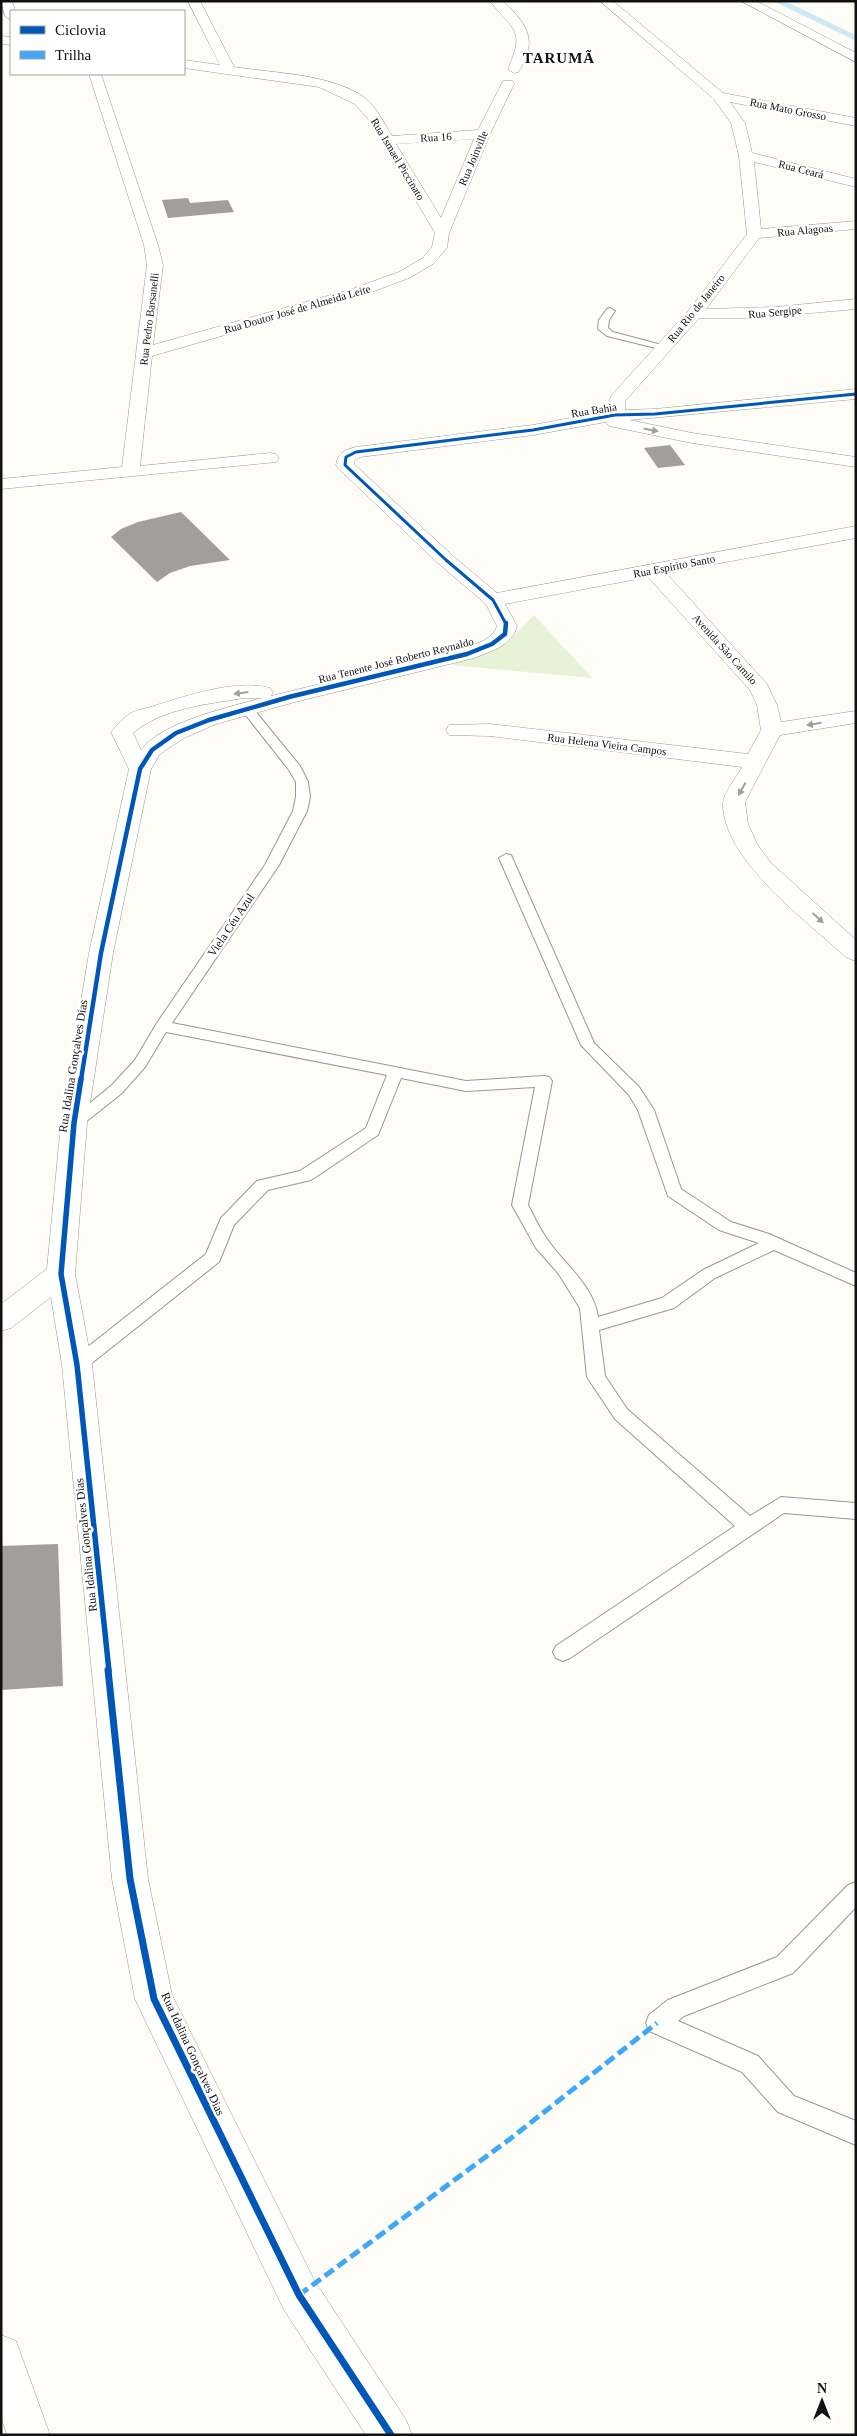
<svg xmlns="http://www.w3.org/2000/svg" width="857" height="2436" font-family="Georgia,serif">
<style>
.green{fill:#e7f3d7}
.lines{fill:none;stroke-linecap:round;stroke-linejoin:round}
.stream{stroke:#cde8f7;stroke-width:5}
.building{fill:#a19f9c}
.service-casing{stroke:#979795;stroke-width:2}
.minor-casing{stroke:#979795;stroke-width:1}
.service{fill:#fffffe;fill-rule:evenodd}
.minor{fill:#fffffe;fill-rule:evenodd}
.quiet{stroke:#3fa9f5;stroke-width:5;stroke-dasharray:11 5;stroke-linecap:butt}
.cycleway-far3-casing{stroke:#fff;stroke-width:5}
.cycleway-far2-casing{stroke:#fff;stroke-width:7}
.cycleway-far1-casing{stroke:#fff;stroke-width:9}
.cycleway-casing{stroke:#fff;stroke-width:10}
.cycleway-far3{stroke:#0057b8;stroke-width:3}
.cycleway-far2{stroke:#0057b8;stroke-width:4.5}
.cycleway-far1{stroke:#0057b8;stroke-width:5.5}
.cycleway{stroke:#0057b8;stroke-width:7}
.oneway{fill:#a0a09f}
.labels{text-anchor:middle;stroke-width:5;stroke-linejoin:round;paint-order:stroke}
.far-street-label{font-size:11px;fill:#111;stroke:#fff}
.street-label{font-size:12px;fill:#111;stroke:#fff}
.far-district-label{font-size:15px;font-weight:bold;letter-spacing:1px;fill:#111;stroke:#fff}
</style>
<rect width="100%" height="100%" fill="#fdfcf7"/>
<!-- green -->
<path class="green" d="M 534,615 L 592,678 L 451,665 L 507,643 Z"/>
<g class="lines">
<!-- stream -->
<path class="stream" d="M 779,1 L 856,38"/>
</g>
<!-- building -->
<g class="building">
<path d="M 188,198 L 190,203 L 228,200 L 234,212 L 168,218 L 162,200 Z"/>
<path d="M 670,445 L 685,465 L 658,468 L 644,448 Z"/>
<path d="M 181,512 L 230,560 L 190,566 L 170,573 L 157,582 L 111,537 L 121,529 L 138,522 Z"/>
<path d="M 58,1544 L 63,1686 L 1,1690 L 1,1546 Z"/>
</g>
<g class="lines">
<!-- service casing -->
<g class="service-casing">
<g id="service">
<path d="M 610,308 L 615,311 L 609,320 L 608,328 L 613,332 L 669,347 L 664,350 L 607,336 L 598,329 L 599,320 L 607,309 Z"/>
<path d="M 247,705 L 251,706 L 300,766 L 308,782 L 310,797 L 307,811 L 279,865 L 172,1023 L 466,1081 L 544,1076 L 549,1077 L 552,1081 L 528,1205 C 534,1216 540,1229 547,1239 C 564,1264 594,1286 598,1317 L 662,1298 L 703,1270 L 759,1243 L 719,1230 L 668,1196 L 638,1110 L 629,1095 L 581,1045 L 499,858 L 506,854 L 511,855 L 594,1043 L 639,1087 L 654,1110 L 681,1189 L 731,1222 L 769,1234 L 856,1273 L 856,1286 L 774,1250 L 715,1278 L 674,1308 L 599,1330 L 605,1376 L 627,1409 L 750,1516 L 781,1497 L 856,1503 L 856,1519 L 784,1513 L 570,1658 L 563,1661 L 556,1658 L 553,1652 L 556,1646 L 735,1526 L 615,1419 L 587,1377 L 580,1308 L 558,1273 L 536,1248 L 512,1205 L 535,1087 L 466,1091 L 401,1078 L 378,1135 L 311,1180 L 268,1190 L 234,1225 L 219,1262 L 83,1370 L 77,1372 L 71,1370 L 68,1365 L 71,1360 L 206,1254 L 221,1218 L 257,1181 L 300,1171 L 366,1128 L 387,1075 L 166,1032 L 145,1067 L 122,1093 L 79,1127 L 69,1127 L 66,1123 L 112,1085 L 135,1060 L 157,1023 L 265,865 L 293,811 L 296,797 L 296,782 L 289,770 L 241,709 Z"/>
<path d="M 856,1882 L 856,1907 L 793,1973 L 684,2016 L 678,2021 L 758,2056 L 794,2096 L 856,2121 L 856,2145 L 778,2112 L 742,2072 L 649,2031 L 646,2023 L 649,2015 L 668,2000 L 777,1957 L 848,1885 Z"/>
</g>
</g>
<!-- minor casing -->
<g class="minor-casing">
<g id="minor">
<path d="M 1,1 L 12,1 L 15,11 L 11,11 L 11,20 L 5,16 Z"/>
<path d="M 188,1 L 200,1 L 234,67 C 272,73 333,74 365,98 C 377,108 384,123 392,136 L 478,130 L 503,81 L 513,81 L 514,84 L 490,134 L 449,233 L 447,248 L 433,264 L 409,278 L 364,295 L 152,356 L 140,466 L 270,453 L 276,454 L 279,458 L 276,462 L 1,489 L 1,479 L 122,467 L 147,265 L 144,245 L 89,74 L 101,74 L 158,245 L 163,265 L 153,345 L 352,289 L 399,272 L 423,258 L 432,247 L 435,233 L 368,119 L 355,104 L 319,87 L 184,68 L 184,60 L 220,65 ZM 474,139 L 441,218 L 396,144 Z"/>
<path d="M 490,1 L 503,1 C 527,24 539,40 518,72 L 514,73 L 508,69 C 526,28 513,31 490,1 Z"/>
<path d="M 600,1 L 613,1 L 723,93 L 856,118 L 856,126 L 730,102 L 745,123 L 752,153 L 856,179 L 856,187 L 754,162 L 761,229 L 856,221 L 856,229 L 759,238 L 706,309 L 776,307 L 856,299 L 856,309 L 755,318 L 699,318 L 625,401 L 625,410 L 655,409 L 856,389 L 856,399 L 629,420 L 692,433 L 856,457 L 856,467 L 692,443 L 609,426 L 606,422 L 533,435 L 360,457 L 355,460 L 354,464 L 453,556 L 497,593 L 856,526 L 856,538 L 666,573 L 767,684 L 777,705 L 781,722 L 856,711 L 856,723 L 780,735 L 745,802 L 748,824 L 757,844 L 770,862 L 856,940 L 856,961 L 847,958 C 809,923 723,860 723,804 C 723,793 737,777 742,767 L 490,736 L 449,735 L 446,730 L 449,725 L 490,724 L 748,754 L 761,730 L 757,705 L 750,690 L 648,577 L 505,604 L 517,626 C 512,646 491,651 474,658 L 295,702 L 216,724 L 184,738 L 160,754 L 151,769 L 113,953 L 87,1123 L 75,1274 L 92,1365 L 148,1879 L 172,1995 L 314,2280 L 406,2420 L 412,2435 L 366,2435 L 284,2310 L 135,1999 L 112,1879 L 62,1365 L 51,1297 L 11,1328 L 1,1331 L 1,1304 L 47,1269 L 61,1123 L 89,953 L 129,769 L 111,732 C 116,726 124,717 131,713 C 138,709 149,708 157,705 C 189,695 237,679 270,688 L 273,692 L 271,696 L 460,650 C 473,645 493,640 497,626 L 486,604 L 439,564 L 339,469 L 336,465 C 338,453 344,450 356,447 L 533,425 L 607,411 L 611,396 L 689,310 L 747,234 L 739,156 L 731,123 L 714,99 ZM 244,698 L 262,698 C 230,707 161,722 141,750 L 133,733 C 162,708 208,704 244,698 Z"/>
<path d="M 741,1 L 756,1 L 856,53 L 856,62 Z"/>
<path d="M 1,36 L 11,37 L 11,45 L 1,44 Z"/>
<path d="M 1,2335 L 16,2341 L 50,2435 L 7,2435 L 1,2417 Z"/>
</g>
</g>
<!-- service -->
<use href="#service" class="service"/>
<!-- minor -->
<use href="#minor" class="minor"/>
<!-- quiet -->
<path class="quiet" d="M 299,2295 L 510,2139 L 657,2023"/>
<!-- cycleway-far3 casing -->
<g class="cycleway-far3-casing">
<path id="cycleway-far3" d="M 506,624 L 493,600 L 446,560 L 345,465 L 346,457 L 356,452 L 533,430 L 615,415 L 655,414 L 856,394"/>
</g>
<!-- cycleway-far2 casing -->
<g class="cycleway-far2-casing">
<path id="cycleway-far2" d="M 81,1080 L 101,953 L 140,769 L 152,750 L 176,733 L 209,720 L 289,697 L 467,654 L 492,644 L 505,634 L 506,623"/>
</g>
<!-- cycleway-far1 casing -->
<g class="cycleway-far1-casing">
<path id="cycleway-far1" d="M 81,1079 L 74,1123 L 61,1274 L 77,1365 L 109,1671"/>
</g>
<!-- cycleway casing -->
<g class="cycleway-casing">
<path id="cycleway" d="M 108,1670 L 130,1879 L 154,1999 L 299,2295 L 391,2435"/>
</g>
<!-- cycleway-far3 -->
<use href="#cycleway-far3" class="cycleway-far3"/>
<!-- cycleway-far2 -->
<use href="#cycleway-far2" class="cycleway-far2"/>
<!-- cycleway-far1 -->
<use href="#cycleway-far1" class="cycleway-far1"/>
<!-- cycleway -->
<use href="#cycleway" class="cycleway"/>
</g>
<!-- one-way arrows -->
<defs><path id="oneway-solid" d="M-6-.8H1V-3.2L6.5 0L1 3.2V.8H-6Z" transform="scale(1.25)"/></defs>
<g class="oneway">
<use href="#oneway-solid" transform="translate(651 430) rotate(11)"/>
<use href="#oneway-solid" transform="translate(241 693) rotate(173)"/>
<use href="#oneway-solid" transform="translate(814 724) rotate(171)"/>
<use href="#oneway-solid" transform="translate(742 789) rotate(119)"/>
<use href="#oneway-solid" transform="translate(818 918) rotate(43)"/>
</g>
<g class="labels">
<!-- far-street labels -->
<g class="far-street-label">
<text transform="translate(788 109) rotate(11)" y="4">Rua Mato Grosso</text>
<text transform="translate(436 137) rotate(-4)" y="4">Rua 16</text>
<text transform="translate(473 158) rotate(-67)" y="4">Rua Joinville</text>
<text transform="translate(398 159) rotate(59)" y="4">Rua Ismael Piccinato</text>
<text transform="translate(801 169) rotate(14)" y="4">Rua Ceará</text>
<text transform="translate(805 230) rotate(-5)" y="4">Rua Alagoas</text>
<text transform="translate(696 308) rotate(-51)" y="4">Rua Rio de Janeiro</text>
<text transform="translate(297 309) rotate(-16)" y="4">Rua Doutor José de Almeida Leite</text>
<text transform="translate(775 312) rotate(-5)" y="4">Rua Sergipe</text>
<text transform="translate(149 319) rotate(-83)" y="4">Rua Pedro Barsanelli</text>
<text transform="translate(594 410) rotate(-9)" y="4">Rua Bahia</text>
<text transform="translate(674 566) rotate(-11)" y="4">Rua Espírito Santo</text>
<text transform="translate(725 649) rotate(48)" y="4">Avenida São Camilo</text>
<text transform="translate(396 660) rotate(-14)" y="4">Rua Tenente José Roberto Reynaldo</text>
<text transform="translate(607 744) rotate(7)" y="4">Rua Helena Vieira Campos</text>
</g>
<!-- street labels -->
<g class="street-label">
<text transform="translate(231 925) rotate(-56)" y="4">Viela Céu Azul</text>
<text transform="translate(73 1066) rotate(-81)" y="4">Rua Idalina Gonçalves Dias</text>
<text transform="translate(86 1545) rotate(-96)" y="4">Rua Idalina Gonçalves Dias</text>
<text transform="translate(193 2054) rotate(65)" y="4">Rua Idalina Gonçalves Dias</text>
</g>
<!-- far-district labels -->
<g class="far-district-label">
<text x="559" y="63">TARUMÃ</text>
</g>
</g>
<!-- border -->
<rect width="857" height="2436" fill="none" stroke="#111111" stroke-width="5"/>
<!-- legend -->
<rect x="10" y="10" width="175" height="65" fill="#ffffff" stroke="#a0a0a0"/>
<rect x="20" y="26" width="25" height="8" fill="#0057b8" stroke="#a0a0a0"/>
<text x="55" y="35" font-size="15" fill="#111111">Ciclovia</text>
<rect x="20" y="51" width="25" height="8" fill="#3fa9f5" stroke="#a0a0a0"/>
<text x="55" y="60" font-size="15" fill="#111111">Trilha</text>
<!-- north arrow -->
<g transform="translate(822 2401)" stroke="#ffffff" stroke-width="4" paint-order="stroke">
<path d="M0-4L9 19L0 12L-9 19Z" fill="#111111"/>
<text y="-8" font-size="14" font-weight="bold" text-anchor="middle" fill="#111111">N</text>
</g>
</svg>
